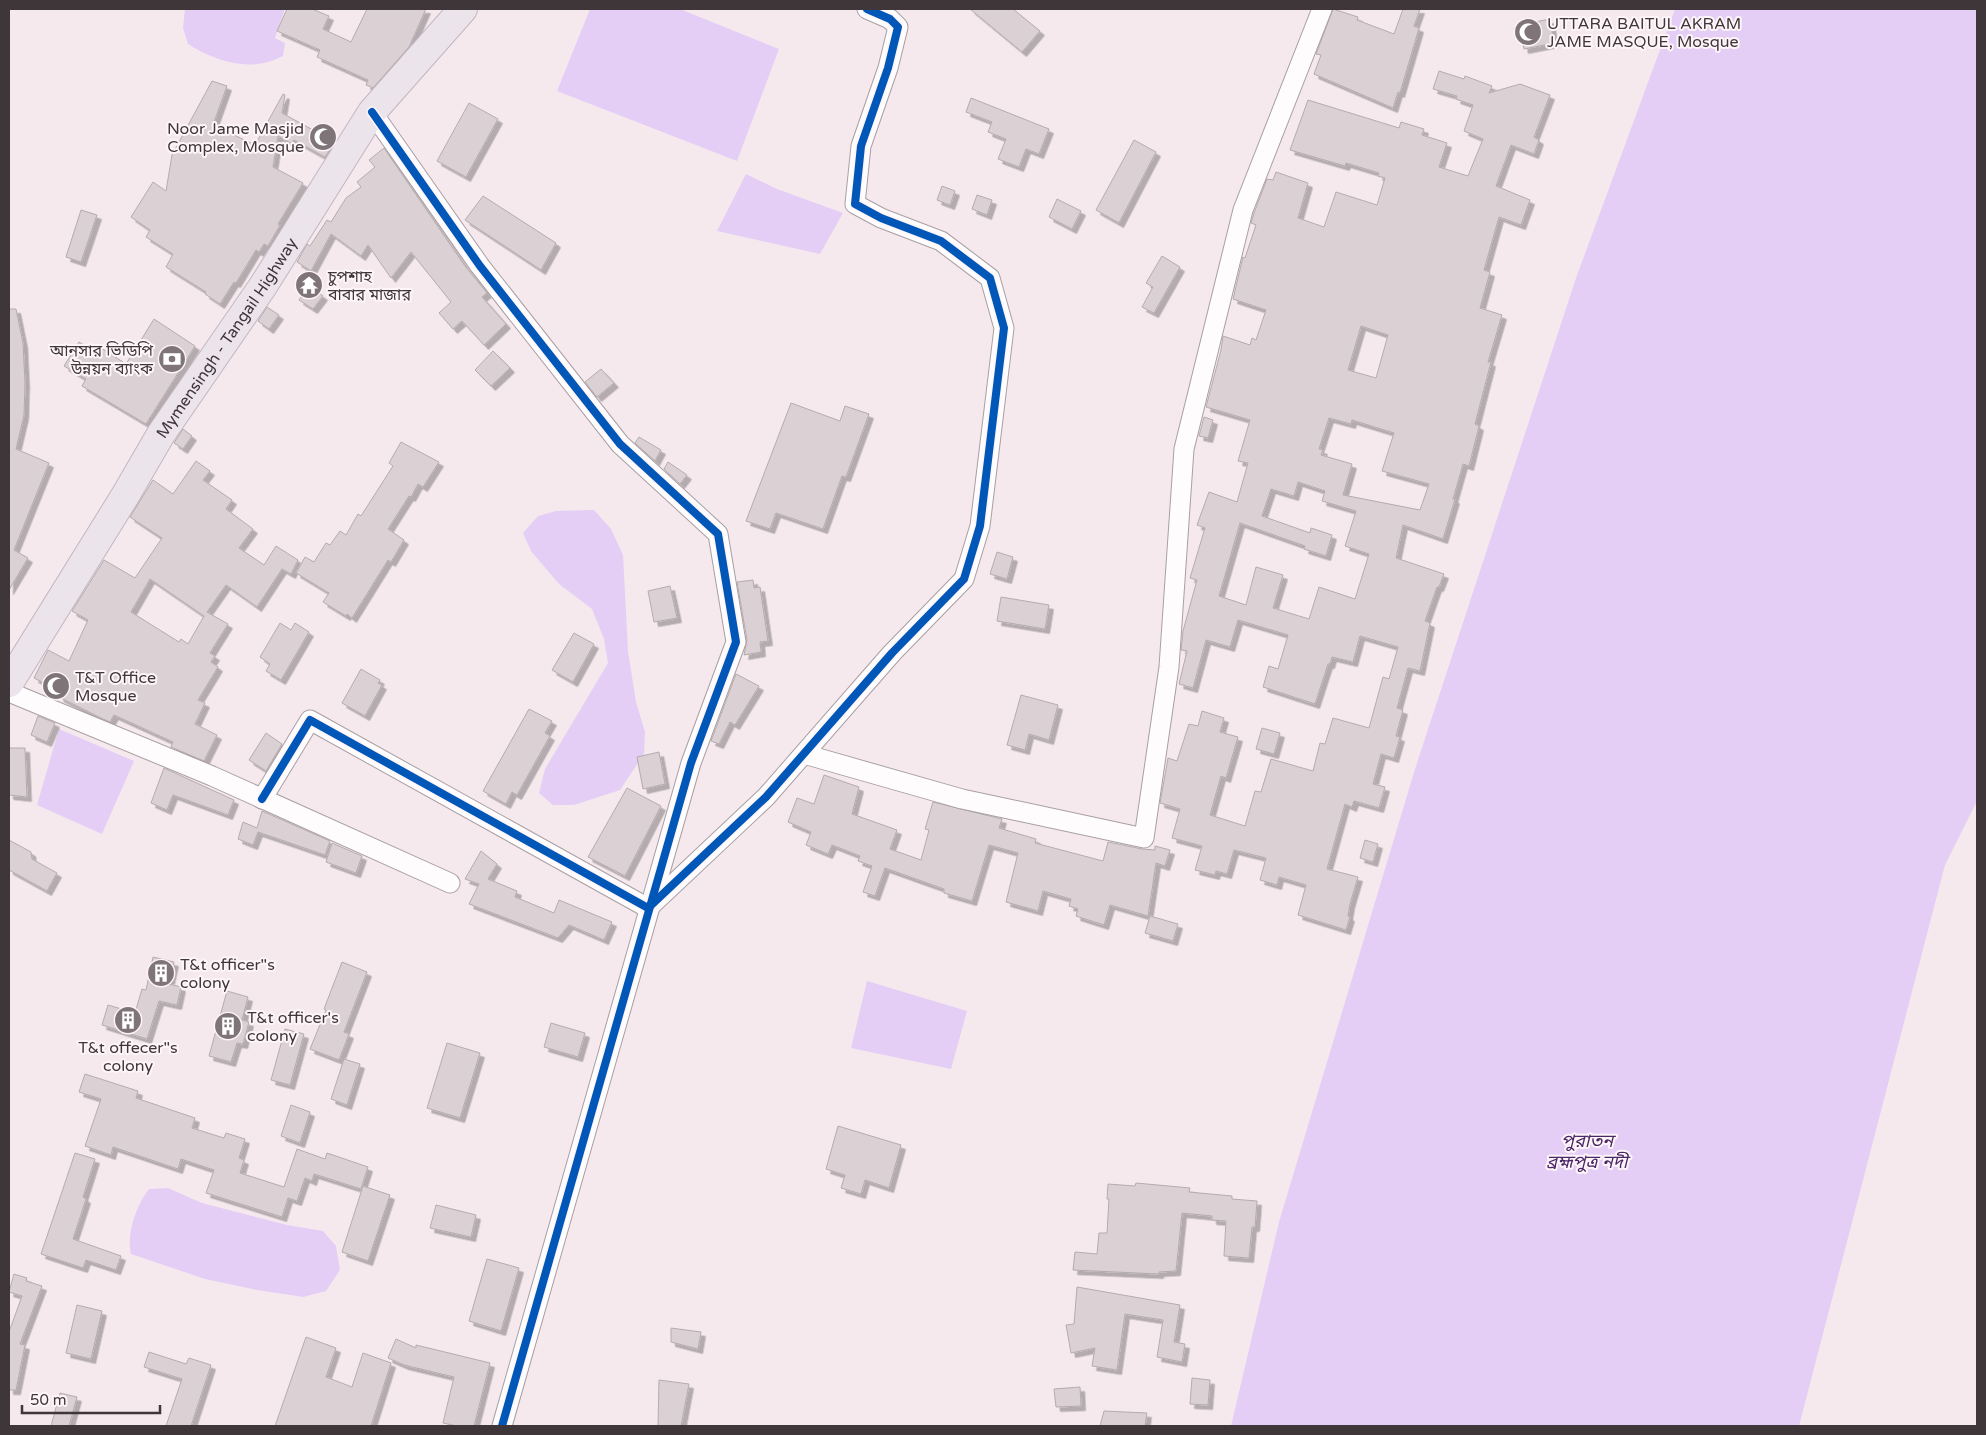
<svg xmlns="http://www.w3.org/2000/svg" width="1986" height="1435" font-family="'Varela Round','Noto Sans Bengali',sans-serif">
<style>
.water{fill:#e4cef6}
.building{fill:#dbd0d3;stroke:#b5abae;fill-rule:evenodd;filter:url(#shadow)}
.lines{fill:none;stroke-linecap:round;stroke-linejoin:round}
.minor-casing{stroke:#a89fa3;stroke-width:21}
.highway-casing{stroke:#c3b6bf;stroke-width:30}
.minor{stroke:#fefcfc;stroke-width:19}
.highway{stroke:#ece4eb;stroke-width:28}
.cycleway-casing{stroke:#fef5f9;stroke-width:11}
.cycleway{stroke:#0057b8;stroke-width:8}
.labels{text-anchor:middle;stroke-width:4;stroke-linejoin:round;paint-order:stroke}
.poi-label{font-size:16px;fill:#3f363a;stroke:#fef5f9;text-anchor:start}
.street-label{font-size:16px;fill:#3f363a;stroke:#fef5f9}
.water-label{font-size:18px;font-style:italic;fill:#492767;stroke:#fef5f9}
</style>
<defs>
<filter id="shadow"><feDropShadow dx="4.5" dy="4.5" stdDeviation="0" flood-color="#0004"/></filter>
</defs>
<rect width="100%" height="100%" fill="#f5e9ee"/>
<!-- water -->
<g class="water">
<path d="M 185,9 L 285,9 L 275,38 L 285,43 L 283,56 C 252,73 216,62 188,44 L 183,28 Z"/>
<path d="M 590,9 L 680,9 L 779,49 L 737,161 L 557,91 Z"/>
<path d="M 1675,9 L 1977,9 L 1977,801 L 1945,865 L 1799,1426 L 1231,1426 L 1279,1222 L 1415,769 L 1576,278 Z"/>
<path d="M 746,174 L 777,189 L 843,213 L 820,254 L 717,231 Z"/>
<path d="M 594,510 L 611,529 L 623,555 L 628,651 L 636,702 L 645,732 L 644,754 L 620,790 L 574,805 L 553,805 L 539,793 L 545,769 L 608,663 L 604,639 L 592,609 L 559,584 L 531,551 L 523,533 L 538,516 L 556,511 Z"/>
<path d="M 59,729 L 134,761 L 102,834 L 37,805 Z"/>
<path d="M 867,981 L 967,1011 L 951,1069 L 851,1048 Z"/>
<path d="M 168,1188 L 202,1203 L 287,1225 L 323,1231 L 336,1246 L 340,1270 L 326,1291 L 303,1297 L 257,1290 L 205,1279 L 131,1254 C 126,1234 137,1204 149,1189 Z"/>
</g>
<!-- building -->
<g class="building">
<path d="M 287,9 L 312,9 L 329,16 L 323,29 L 351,42 L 367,9 L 426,9 L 409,47 L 373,88 L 366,85 L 368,80 L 317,57 L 320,50 L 277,31 Z"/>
<path d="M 970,9 L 1013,9 L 1040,31 L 1022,52 Z"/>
<path d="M 1333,9 L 1358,17 L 1357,20 L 1394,34 L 1403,9 L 1420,9 L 1414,26 L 1419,28 L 1400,93 L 1398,92 L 1393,108 L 1314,74 L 1321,55 L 1316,54 Z"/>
<path d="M 1550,19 L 1554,43 L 1524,49 L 1519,25 Z"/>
<path d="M 1439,71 L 1464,79 L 1465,76 L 1492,86 L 1489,93 L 1520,84 L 1550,95 L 1534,137 L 1539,140 L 1534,154 L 1511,145 L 1496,186 L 1530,200 L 1521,225 L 1499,217 L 1484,270 L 1490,272 L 1480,308 L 1502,315 L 1488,362 L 1491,362 L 1475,424 L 1479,426 L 1469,466 L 1463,464 L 1453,499 L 1455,499 L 1443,539 L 1403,525 L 1396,558 L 1444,574 L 1439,587 L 1437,587 L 1425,621 L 1430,623 L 1420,671 L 1408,668 L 1397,708 L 1403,710 L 1396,736 L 1400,737 L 1394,758 L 1381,754 L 1373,784 L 1385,787 L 1379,808 L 1354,801 L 1352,807 L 1345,804 L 1327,869 L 1358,877 L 1350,904 L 1348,916 L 1350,917 L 1346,930 L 1298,915 L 1306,885 L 1279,877 L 1277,885 L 1260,880 L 1266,858 L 1234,850 L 1227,874 L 1216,871 L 1215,875 L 1195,870 L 1202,846 L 1172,838 L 1180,809 L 1160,803 L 1168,758 L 1177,761 L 1189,724 L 1198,726 L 1202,711 L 1224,718 L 1220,732 L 1238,737 L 1226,778 L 1221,776 L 1210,815 L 1245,826 L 1255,791 L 1261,792 L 1271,759 L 1313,771 L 1320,743 L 1325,744 L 1333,718 L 1369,728 L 1383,677 L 1389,679 L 1398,647 L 1360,636 L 1353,662 L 1332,657 L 1330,664 L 1328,664 L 1315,704 L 1263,687 L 1269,666 L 1278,669 L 1288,635 L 1238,620 L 1230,647 L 1206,640 L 1193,688 L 1179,684 L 1187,651 L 1181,650 L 1183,631 L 1197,580 L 1190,578 L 1205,528 L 1197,525 L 1209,492 L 1237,502 L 1248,463 L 1238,461 L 1250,420 L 1206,407 L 1221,350 L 1223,336 L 1250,345 L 1252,338 L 1256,340 L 1266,310 L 1233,299 L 1243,257 L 1245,258 L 1256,225 L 1251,223 L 1254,213 L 1267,179 L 1273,180 L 1276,172 L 1308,183 L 1298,218 L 1324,227 L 1336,192 L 1377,205 L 1385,178 L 1378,176 L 1379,173 L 1346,163 L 1345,166 L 1290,150 L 1308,100 L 1399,128 L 1401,122 L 1424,129 L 1422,135 L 1447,143 L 1439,167 L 1468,176 L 1483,139 L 1464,131 L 1473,105 L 1456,99 L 1457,96 L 1433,89 ZM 1361,326 L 1388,335 L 1376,378 L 1348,370 ZM 1329,418 L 1351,424 L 1352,420 L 1394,433 L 1382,471 L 1429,484 L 1420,510 L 1343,495 L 1352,464 L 1321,455 L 1323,450 L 1319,449 ZM 1298,482 L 1325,491 L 1322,501 L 1356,511 L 1345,546 L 1369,554 L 1355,599 L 1319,587 L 1309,619 L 1273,608 L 1283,575 L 1256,567 L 1246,605 L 1219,596 L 1240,523 L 1305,546 L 1304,549 L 1326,556 L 1332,535 L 1311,528 L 1310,533 L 1262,516 L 1271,489 L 1294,496 Z"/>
<path d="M 212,81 L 227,86 L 213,125 L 255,145 L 283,94 L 285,95 L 282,113 L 313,130 L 314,127 L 337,139 L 325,157 L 294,140 L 292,144 L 278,136 L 273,167 L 303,183 L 278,224 L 280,225 L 268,246 L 264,244 L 259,252 L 256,250 L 236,283 L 234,282 L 220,304 L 205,294 L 206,292 L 166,267 L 173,254 L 146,237 L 150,230 L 131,217 L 153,182 L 166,191 L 172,155 Z"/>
<path d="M 971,98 L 1049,129 L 1039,154 L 1026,149 L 1019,167 L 998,159 L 1006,139 L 988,132 L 992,122 L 966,112 Z"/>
<path d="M 469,103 L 498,119 L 466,177 L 437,161 Z"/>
<path d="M 1134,140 L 1156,152 L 1119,223 L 1096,210 Z"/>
<path d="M 384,148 L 465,266 L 487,293 L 482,297 L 506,324 L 484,345 L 462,321 L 453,329 L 439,313 L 451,302 L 411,252 L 391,278 L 368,245 L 361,256 L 331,234 L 311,271 L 297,262 L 307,244 L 310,246 L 327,220 L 331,222 L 346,198 L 361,187 L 357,182 L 375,167 L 369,160 Z"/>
<path d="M 942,186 L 955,191 L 950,205 L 937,200 Z"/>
<path d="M 977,195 L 992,200 L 987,215 L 972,209 Z"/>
<path d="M 483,196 L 556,243 L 541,270 L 465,220 Z"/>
<path d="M 1057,199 L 1081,211 L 1072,229 L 1049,217 Z"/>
<path d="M 81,210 L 97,215 L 81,262 L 66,257 Z"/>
<path d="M 1162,256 L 1180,267 L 1154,313 L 1142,307 L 1153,287 L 1146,283 Z"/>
<path d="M 309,286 L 323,296 L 313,309 L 299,300 Z"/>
<path d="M 267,307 L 279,315 L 269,329 L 258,321 Z"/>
<path d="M 9,309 L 16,309 L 23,343 L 25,383 L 24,415 L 16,449 L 49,463 L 14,550 L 28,558 L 9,590 Z"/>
<path d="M 154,319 L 195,346 L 146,424 L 82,386 L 86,379 L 64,366 L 79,342 L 99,355 L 103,349 L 126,364 Z"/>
<path d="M 493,351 L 510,368 L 491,386 L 475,370 Z"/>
<path d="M 601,369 L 614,383 L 597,397 L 585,382 Z"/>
<path d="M 791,403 L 840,421 L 845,406 L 869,414 L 846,477 L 842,476 L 823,529 L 776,513 L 770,529 L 746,521 Z"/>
<path d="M 1204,417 L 1213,420 L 1208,438 L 1199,436 Z"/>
<path d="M 183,429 L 192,436 L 183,449 L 174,443 Z"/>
<path d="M 639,437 L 661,450 L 655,461 L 635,443 Z"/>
<path d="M 401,442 L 439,462 L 423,487 L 418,484 L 411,497 L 409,496 L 388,529 L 404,540 L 391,562 L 388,560 L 352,618 L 347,614 L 346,616 L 323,602 L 329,593 L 296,573 L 305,557 L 314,562 L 326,543 L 330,545 L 340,531 L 346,535 L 358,514 L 361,516 L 393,466 L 389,463 Z"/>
<path d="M 196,461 L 210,471 L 203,480 L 232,500 L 226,509 L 253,529 L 239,548 L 264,565 L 276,546 L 298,560 L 291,574 L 282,569 L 257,607 L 226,585 L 207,612 L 228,624 L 210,653 L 215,656 L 211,662 L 218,667 L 198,700 L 205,703 L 195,724 L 217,735 L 204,761 L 171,747 L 173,742 L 114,715 L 110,722 L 101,718 L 59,697 L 62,692 L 34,678 L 48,650 L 69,661 L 88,620 L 72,611 L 104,560 L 135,578 L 162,538 L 130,517 L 153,480 L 173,494 ZM 150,579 L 204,616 L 188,644 L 181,639 L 179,642 L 131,612 Z"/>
<path d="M 668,462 L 687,475 L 680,484 L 664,469 Z"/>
<path d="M 997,552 L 1013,557 L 1007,579 L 990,574 Z"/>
<path d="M 753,580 L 754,588 L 760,587 L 768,641 L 760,642 L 761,652 L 744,655 L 747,640 L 737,582 Z"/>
<path d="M 670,586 L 677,618 L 654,622 L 648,591 Z"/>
<path d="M 1001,597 L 1049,605 L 1045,629 L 997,621 Z"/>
<path d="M 280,623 L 291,630 L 295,623 L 309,632 L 281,680 L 266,671 L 270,664 L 260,657 Z"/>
<path d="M 574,633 L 594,644 L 573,682 L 552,670 Z"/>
<path d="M 361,669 L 380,680 L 378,683 L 382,685 L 365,716 L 342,703 Z"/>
<path d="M 736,674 L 759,686 L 735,725 L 730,722 L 719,744 L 711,741 Z"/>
<path d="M 1021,695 L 1058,705 L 1049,740 L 1029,734 L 1025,750 L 1007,745 Z"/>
<path d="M 529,709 L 552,721 L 545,733 L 550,736 L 517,795 L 512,792 L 506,804 L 483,791 Z"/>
<path d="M 38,716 L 55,723 L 47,742 L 31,735 Z"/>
<path d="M 1262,728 L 1280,733 L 1274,754 L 1256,749 Z"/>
<path d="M 266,733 L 282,744 L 266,771 L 249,760 Z"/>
<path d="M 9,748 L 25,748 L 27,797 L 9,795 Z"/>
<path d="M 659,752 L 665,784 L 643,789 L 637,757 Z"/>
<path d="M 164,768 L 234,800 L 228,815 L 173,795 L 167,810 L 151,803 Z"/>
<path d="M 824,775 L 859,787 L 852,814 L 897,830 L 890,849 L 921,860 L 929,830 L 925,829 L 933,802 L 1002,819 L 999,828 L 1036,839 L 1035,843 L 1103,861 L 1108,842 L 1142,849 L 1155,850 L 1155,846 L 1170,850 L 1165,866 L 1156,863 L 1148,916 L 1110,905 L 1104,925 L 1076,916 L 1078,909 L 1069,906 L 1071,899 L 1043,891 L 1038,911 L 1006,902 L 1018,853 L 989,845 L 972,901 L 944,893 L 944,889 L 885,868 L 875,896 L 863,892 L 872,866 L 858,861 L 860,856 L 832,845 L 828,854 L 806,845 L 811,832 L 788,822 L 797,798 L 814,804 Z"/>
<path d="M 627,788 L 661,806 L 625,876 L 588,857 Z"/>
<path d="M 262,811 L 330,841 L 325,855 L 258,832 L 253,845 L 238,839 L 243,822 L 257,828 Z"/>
<path d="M 9,840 L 31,852 L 32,859 L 57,873 L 47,891 L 9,870 Z"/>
<path d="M 1365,840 L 1378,844 L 1373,862 L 1360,858 Z"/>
<path d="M 332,843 L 362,856 L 356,873 L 326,862 Z"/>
<path d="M 481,851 L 497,864 L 488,879 L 517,891 L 515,897 L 554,913 L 559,900 L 612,922 L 604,940 L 569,925 L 558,938 L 469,904 L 479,884 L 465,879 Z"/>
<path d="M 1150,916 L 1178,924 L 1173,941 L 1145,933 Z"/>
<path d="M 153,957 L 174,962 L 169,984 L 181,987 L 177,1005 L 159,1001 L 147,1039 L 102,1025 L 108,1005 L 135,1013 L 142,989 L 146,990 Z"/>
<path d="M 342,962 L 367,972 L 344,1032 L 349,1034 L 339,1060 L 310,1049 L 326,1010 L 324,1009 Z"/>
<path d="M 227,991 L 248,997 L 242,1020 L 249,1022 L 243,1044 L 237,1043 L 231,1062 L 209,1056 Z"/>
<path d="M 551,1023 L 585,1033 L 578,1057 L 544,1047 Z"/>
<path d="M 285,1029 L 304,1034 L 290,1085 L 271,1080 Z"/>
<path d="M 447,1043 L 480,1053 L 460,1118 L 427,1108 Z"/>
<path d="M 344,1059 L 360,1064 L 347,1105 L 331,1099 Z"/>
<path d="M 85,1074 L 138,1091 L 136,1098 L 195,1118 L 192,1128 L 224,1138 L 226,1133 L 245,1139 L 239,1158 L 244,1160 L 240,1173 L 284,1187 L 297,1149 L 325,1159 L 327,1153 L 368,1167 L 361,1189 L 314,1174 L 312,1181 L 305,1178 L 297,1201 L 288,1198 L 282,1217 L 206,1193 L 214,1170 L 181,1159 L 178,1169 L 113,1147 L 111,1155 L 85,1146 L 101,1099 L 79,1092 Z"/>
<path d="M 291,1105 L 310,1112 L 300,1143 L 281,1136 Z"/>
<path d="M 838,1126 L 901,1145 L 889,1188 L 865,1180 L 861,1194 L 841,1188 L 845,1175 L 826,1169 Z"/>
<path d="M 75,1153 L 95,1159 L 83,1197 L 86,1199 L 73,1239 L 121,1256 L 116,1270 L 86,1260 L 83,1268 L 41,1254 Z"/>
<path d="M 1136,1183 L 1190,1188 L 1189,1192 L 1232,1196 L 1232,1199 L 1257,1201 L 1255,1227 L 1252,1227 L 1249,1258 L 1224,1256 L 1226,1221 L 1212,1220 L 1212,1216 L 1182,1213 L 1176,1271 L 1159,1272 L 1159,1274 L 1073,1270 L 1075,1252 L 1097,1254 L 1099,1233 L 1107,1233 L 1109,1199 L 1107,1199 L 1108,1184 L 1135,1186 Z"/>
<path d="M 363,1186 L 390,1195 L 368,1261 L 342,1252 Z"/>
<path d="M 436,1205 L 476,1215 L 471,1237 L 430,1228 Z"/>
<path d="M 487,1259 L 519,1268 L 501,1331 L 469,1321 Z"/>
<path d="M 14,1274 L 27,1278 L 26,1281 L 42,1286 L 20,1344 L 25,1345 L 16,1390 L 9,1390 L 9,1332 L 22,1296 L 9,1292 Z"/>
<path d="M 1077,1287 L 1180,1305 L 1174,1342 L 1185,1344 L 1182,1362 L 1157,1357 L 1163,1320 L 1125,1314 L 1117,1370 L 1092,1366 L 1095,1348 L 1071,1353 L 1066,1325 L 1074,1324 Z"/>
<path d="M 77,1305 L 102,1311 L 91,1359 L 66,1353 Z"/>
<path d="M 671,1328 L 701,1332 L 698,1349 L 671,1342 Z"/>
<path d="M 306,1337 L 336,1348 L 326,1377 L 352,1387 L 363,1353 L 391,1363 L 371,1426 L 275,1426 Z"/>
<path d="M 396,1339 L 416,1348 L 416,1345 L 490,1363 L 474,1426 L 457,1426 L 443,1423 L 454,1377 L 404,1365 L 388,1358 Z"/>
<path d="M 149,1352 L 186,1364 L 189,1358 L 211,1365 L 191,1426 L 166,1426 L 182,1379 L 144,1367 Z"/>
<path d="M 1192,1378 L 1210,1380 L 1208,1405 L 1190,1404 Z"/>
<path d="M 659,1380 L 689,1384 L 681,1426 L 658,1426 Z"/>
<path d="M 1080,1387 L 1081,1406 L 1056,1407 L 1054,1389 Z"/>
<path d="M 60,1393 L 77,1397 L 69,1426 L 51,1426 Z"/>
<path d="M 1104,1411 L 1147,1413 L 1145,1426 L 1100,1426 Z"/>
</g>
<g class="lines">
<!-- minor casing -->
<g class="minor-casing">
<g id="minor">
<path d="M 372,112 L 480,266 L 620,444 L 718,534 L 736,642 L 691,763 L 502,1426"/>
<path d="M 9,692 L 212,776 L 450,883"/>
<path d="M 804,754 L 962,799 L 1144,838 L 1169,667 L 1184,449 L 1243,210 L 1322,9"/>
<path d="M 262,799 L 310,720 L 648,908 L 766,797 L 892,653 L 964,579 L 980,526 L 1004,328 L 990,278 L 941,241 L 881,218 L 855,204 L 861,146 L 888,68 L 898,27 L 890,19 L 867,9"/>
</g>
</g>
<!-- highway casing -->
<g class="highway-casing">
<g id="highway">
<path id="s1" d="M 9,683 L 125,496 L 161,434 L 263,286 L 372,112 L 463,9"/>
</g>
</g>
<!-- minor -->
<use href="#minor" class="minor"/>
<!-- highway -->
<use href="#highway" class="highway"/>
<!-- cycleway casing -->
<g class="cycleway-casing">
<g id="cycleway">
<path d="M 372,112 L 480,266 L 620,444 L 718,534 L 736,642 L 691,763 L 502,1426"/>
<path d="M 262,799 L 310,720 L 648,908 L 766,797 L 892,653 L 964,579 L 980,526 L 1004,328 L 990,278 L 941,241 L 881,218 L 855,204 L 861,146 L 888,68 L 898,27 L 890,19 L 867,9"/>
</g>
</g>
<!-- cycleway -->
<use href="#cycleway" class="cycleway"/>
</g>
<!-- icons -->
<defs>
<g id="mosque-disc" transform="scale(1.4375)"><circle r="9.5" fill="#7f7579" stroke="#fef5f9"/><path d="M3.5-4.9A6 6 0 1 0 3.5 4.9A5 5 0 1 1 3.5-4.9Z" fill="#fff"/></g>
<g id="temple-disc" transform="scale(1.4375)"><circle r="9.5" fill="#7f7579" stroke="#fef5f9"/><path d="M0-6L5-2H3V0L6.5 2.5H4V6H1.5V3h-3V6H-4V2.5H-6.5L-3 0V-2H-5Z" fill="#fff"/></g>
<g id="bank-disc" transform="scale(1.4375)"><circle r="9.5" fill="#7f7579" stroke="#fef5f9"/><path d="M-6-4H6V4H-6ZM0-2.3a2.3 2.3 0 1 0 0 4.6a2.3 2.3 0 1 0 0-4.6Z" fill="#fff"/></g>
<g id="building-disc" transform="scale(1.4375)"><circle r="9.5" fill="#7f7579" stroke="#fef5f9"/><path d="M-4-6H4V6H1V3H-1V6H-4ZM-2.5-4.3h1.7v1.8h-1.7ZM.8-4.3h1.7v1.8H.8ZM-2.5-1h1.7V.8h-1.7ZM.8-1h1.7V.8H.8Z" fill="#fff"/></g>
</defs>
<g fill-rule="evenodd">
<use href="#mosque-disc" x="1528" y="32"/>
<use href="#mosque-disc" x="323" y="137"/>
<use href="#temple-disc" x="309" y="285"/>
<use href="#bank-disc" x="172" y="359"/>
<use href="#mosque-disc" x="56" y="686"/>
<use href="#building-disc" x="161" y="973"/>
<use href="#building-disc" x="128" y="1020"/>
<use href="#building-disc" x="228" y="1026"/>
</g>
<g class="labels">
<!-- poi labels -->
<g class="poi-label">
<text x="1547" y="29">UTTARA BAITUL AKRAM<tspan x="1547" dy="18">JAME MASQUE, Mosque</tspan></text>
<text x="304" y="134" text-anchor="end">Noor Jame Masjid<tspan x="304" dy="18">Complex, Mosque</tspan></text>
<text x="328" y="282">চুপশাহ<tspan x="328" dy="18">বাবার মাজার</tspan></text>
<text x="153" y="356" text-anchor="end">আনসার ভিডিপি<tspan x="153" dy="18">উন্নয়ন ব্যাংক</tspan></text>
<text x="75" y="683">T&amp;T Office<tspan x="75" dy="18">Mosque</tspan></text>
<text x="180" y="970">T&amp;t officer"s<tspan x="180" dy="18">colony</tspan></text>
<text x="247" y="1023">T&amp;t officer's<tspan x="247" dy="18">colony</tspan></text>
<text x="128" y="1053" text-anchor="middle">T&amp;t offecer"s<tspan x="128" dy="18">colony</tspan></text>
</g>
<!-- street labels -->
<g class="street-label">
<text dy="6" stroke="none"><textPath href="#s1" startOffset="408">Mymensingh - Tangail Highway</textPath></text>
</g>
<!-- water labels -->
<g class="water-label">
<text x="1587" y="1147">পুরাতন<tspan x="1587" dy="21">ব্রহ্মপুত্র নদী</tspan></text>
</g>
</g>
<!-- border -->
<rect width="1986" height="1435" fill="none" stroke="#3f363a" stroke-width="20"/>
<!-- scale -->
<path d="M22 1405v8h138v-8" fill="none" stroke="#3f363a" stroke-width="2.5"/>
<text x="30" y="1405" font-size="15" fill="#3f363a" stroke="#fef5f9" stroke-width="4" paint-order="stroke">50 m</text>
</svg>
